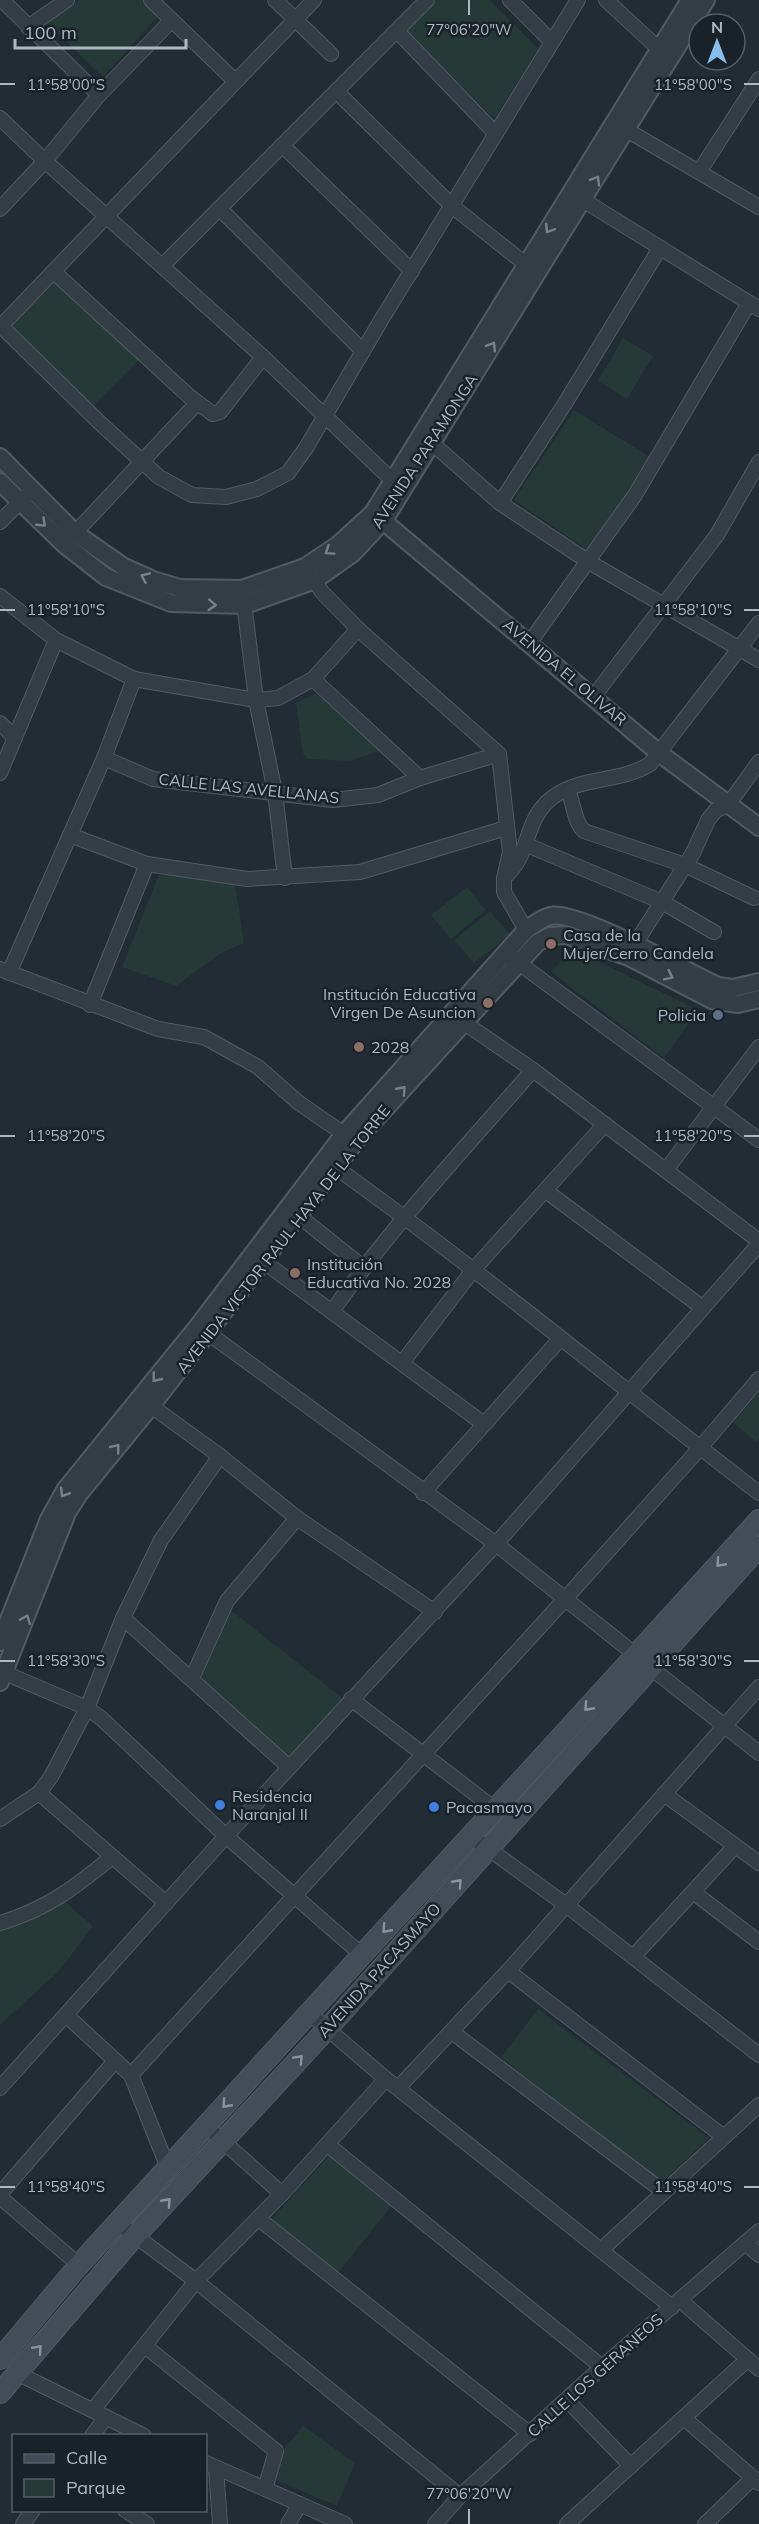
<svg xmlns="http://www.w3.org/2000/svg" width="759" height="2524" font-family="Mulish,sans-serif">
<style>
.green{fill:#253936}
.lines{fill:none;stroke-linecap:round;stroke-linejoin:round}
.minor-casing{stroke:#515b63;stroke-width:16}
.tertiary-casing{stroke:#515b63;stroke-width:20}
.secondary-casing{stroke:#515b63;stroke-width:22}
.minor{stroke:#343d45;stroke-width:14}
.tertiary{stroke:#343d45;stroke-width:16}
.secondary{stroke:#424d57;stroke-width:20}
.oneway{stroke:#77818a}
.oneway2{stroke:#88939d}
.ticks{fill:none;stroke:#aeb8c2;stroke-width:2}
.education-dot{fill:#8d6e63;stroke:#192229;stroke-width:2}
.service-dot{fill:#5c6f8a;stroke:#192229;stroke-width:2}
.shop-dot{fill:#3f7fe0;stroke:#192229;stroke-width:2}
.labels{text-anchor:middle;stroke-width:5;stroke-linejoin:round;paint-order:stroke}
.street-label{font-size:16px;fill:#aeb8c2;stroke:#192229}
.poi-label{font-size:16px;fill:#aeb8c2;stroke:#192229;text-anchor:start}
.ticks-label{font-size:15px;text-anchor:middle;fill:#aeb8c2;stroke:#192229;stroke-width:5;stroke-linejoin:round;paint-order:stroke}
</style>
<rect width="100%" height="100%" fill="#212c34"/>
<!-- green -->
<g class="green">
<path d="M 79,0 L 142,0 L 158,16 L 103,77 L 46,22 Z"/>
<path d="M 437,0 L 490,0 L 538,49 L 494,119 L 407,30 Z"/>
<path d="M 56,281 L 142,357 L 91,408 L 8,328 Z"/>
<path d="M 623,338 L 653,356 L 627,399 L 598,381 Z"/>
<path d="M 574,410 L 650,457 L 589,551 L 514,500 Z"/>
<path d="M 316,693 L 383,750 L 349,761 L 307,759 L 303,753 L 296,703 Z"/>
<path d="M 160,872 L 235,883 L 244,943 L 221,953 L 176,986 L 122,967 Z"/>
<path d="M 467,887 L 486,910 L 451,939 L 431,915 Z"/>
<path d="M 490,911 L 510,935 L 474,963 L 454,940 Z"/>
<path d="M 573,949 L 698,1010 L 664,1058 L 551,972 Z"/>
<path d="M 759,1393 L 759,1439 L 756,1442 L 733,1422 Z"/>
<path d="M 228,1608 L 345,1700 L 289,1761 L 198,1676 Z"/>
<path d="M 63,1900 L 93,1926 L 60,1970 L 0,2025 L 0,1927 Z"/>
<path d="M 538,2009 L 709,2138 L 660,2184 L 501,2057 Z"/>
<path d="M 331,2154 L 393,2204 L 338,2273 L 271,2220 Z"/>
<path d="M 303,2426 L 355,2463 L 337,2506 L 273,2479 L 281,2453 Z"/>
</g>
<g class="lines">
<!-- minor casing -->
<g class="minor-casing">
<g id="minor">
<path d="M 2,0 L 99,95"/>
<path d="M 151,0 L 235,81"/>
<path d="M 275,0 L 331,54"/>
<path d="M 510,0 L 552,42"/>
<path d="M 606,0 L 659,49"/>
<path d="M 28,27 L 67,0"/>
<path d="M 397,31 L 496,134"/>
<path d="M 337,92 L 452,206 L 533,270"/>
<path d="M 0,118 L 45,161 L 263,357 L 393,481"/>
<path d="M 618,125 L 759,207"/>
<path d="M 283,146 L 412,271"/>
<path d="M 699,172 L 759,79"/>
<path d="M 575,195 L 759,309"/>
<path d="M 0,209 L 45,161 L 99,95 L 171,21"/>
<path d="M 220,209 L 363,351"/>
<path d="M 163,265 L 427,0"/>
<path d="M 54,272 L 190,397 L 213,414 L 220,412 L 263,357"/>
<path d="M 1,326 L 100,423 L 159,477 L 192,495 L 226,497 L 257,489 L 288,473 L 306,448 L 383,317 L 578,0"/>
<path d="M 0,327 L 314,0"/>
<path d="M 425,437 L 500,503 L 589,562 L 759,660"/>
<path d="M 500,503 L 564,405 L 660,248"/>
<path d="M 0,522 L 26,496"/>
<path d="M 75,533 L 197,403"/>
<path d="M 310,574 L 322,592 L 358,629 L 499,754 L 510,852 L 504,878 L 504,892 L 526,930"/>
<path d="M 243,595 L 256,700 L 275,792 L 285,878"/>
<path d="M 0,596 L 56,640 L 134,679 L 256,700 L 278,698 L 313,679 L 358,629"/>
<path d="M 530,642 L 635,495 L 749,303"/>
<path d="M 313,679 L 420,778"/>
<path d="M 594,696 L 717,535 L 759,462"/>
<path d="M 0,723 L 15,738"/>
<path d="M 104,758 L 153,779 L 333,800 L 378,795 L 420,778 L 499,754"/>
<path d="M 0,773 L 56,640"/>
<path d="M 568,790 C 574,804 574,822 584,831 L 685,865 L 754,898"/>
<path d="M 70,835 L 147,864 L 247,879 L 360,872 L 506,828"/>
<path d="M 527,845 L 662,902 L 714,932"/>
<path d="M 507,875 C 530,853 524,826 546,803 C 574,775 619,784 650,764 L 759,623"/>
<path d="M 635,944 L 693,853 L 708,820 L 716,810 L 728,805 L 759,762"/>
<path d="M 512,958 L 759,1140"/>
<path d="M 0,969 L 158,1029 L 204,1037 L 258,1067 L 299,1103 L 344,1134"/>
<path d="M 9,973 L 104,758 L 134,679"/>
<path d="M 90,1005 L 147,864"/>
<path d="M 456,1017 L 533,1070 L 759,1241"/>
<path d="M 328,1162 C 476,1267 615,1383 759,1493"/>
<path d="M 666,1170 L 759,1047"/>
<path d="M 546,1191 L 703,1308"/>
<path d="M 290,1209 L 363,1267"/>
<path d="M 256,1256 L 484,1424"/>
<path d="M 333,1310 C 393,1225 465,1148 533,1070"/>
<path d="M 208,1333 L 496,1544 L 636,1655"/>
<path d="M 402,1363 L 474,1269 L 605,1124"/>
<path d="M 143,1400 L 220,1456 L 297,1518 L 435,1612"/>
<path d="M 423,1493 L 560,1339"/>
<path d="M 123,1618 L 289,1767"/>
<path d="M 651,1668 L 759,1753"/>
<path d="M 0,1671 L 87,1708 L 102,1719 L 226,1836 L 362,1955"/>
<path d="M 192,1678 L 227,1601 L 297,1518"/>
<path d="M 351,1699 L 495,1809"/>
<path d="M 39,1793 L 166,1903"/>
<path d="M 664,1794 L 759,1863"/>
<path d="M 0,1819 L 39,1793 L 51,1777 L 87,1708 L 123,1618 L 161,1540 L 220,1456"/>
<path d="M 471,1836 L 566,1905 L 759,2055"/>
<path d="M 693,1892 L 759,1942"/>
<path d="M 0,1923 C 47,1909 74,1888 112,1857"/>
<path d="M 633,1957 L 735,1846"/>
<path d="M 508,1971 L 724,2137"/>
<path d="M 309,2013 L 386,2079 L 672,2307"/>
<path d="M 67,2016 L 131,2075 L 168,2168"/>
<path d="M 452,2032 L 664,2192"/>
<path d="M 131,2075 L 566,1598 L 700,1448 L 759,1379"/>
<path d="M 0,2088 L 226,1836 L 496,1544 L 759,1244"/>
<path d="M 398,2088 L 508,1971 L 759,1687"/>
<path d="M 206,2126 L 282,2194"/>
<path d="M 328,2145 L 602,2367"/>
<path d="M 0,2194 L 115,2061"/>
<path d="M 0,2197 L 79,2265"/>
<path d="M 259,2219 L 530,2434"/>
<path d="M 118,2223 L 196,2281 L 460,2496"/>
<path d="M 745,2243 L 759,2255"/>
<path d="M 601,2250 L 759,2105"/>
<path d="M 680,2300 L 759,2369"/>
<path d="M 145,2346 L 276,2451 L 265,2489"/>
<path d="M 17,2373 L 144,2436"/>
<path d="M 567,2400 L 631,2466"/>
<path d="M 93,2410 L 196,2281 L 282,2194 L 386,2079"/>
<path d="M 684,2418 L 759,2483"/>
<path d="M 92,2436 L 106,2417"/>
<path d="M 206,2463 L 345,2524"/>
<path d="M 216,2468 L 220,2524"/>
<path d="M 125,2510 L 147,2524"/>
<path d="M 23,2524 L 33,2510"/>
<path d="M 288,2524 L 300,2504"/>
<path d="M 435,2524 L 460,2496 L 602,2367 L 759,2231"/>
<path d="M 567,2524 L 748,2359"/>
<path d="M 705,2524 L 753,2478"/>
</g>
</g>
<!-- tertiary casing -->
<g class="tertiary-casing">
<g id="tertiary">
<path d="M 0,457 L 75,533 L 124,567 L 153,580 L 180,588 L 242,589 L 305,567 L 338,545 L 373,513 L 690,0"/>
<path d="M 0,482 L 65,545 L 106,577 L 171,603 L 245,605 L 315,580 L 353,553 L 384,520 L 706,0"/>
<path d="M 376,515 L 659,753 L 759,827"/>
<path d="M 0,1642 L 49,1519 L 65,1490 L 198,1326 L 344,1134 L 526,930 C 533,925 542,918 550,916 C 576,909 689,973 718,986 L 733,988 L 759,982"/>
<path d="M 0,1682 L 67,1513 L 79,1494 L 151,1406 L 360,1136 L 537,943 L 550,936 L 566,935 L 629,957 L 712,1000 L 738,1004 L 759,999"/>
</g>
</g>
<!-- secondary casing -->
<g class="secondary-casing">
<g id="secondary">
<path d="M 0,2359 L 79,2265 L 759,1520"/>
<path d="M 0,2393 L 135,2236 L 327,2029 L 759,1547"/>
</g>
</g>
<!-- minor -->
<use href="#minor" class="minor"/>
<!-- tertiary -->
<use href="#tertiary" class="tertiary"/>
<!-- secondary -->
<use href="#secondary" class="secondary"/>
</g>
<!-- one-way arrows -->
<defs><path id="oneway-chevron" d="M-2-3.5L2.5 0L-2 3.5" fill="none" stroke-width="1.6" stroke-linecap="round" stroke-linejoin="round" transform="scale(1.5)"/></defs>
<g class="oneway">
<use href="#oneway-chevron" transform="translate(596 180) rotate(-59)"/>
<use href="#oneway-chevron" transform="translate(549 229) rotate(122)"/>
<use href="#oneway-chevron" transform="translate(492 346) rotate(-58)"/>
<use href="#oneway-chevron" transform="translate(42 523) rotate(44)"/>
<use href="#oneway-chevron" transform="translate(329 551) rotate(146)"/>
<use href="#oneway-chevron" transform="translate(145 577) rotate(-156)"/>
<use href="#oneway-chevron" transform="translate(212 605) rotate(3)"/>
<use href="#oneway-chevron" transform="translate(669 976) rotate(26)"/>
<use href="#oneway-chevron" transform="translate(402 1090) rotate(-48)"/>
<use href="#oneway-chevron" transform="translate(156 1378) rotate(129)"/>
<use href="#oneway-chevron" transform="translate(116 1448) rotate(-51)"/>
<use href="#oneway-chevron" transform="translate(64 1493) rotate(122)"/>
<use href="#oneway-chevron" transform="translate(26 1619) rotate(-68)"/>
</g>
<g class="oneway2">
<use href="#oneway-chevron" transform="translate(720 1563) rotate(132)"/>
<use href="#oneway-chevron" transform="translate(588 1707) rotate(132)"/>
<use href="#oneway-chevron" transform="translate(458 1883) rotate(-48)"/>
<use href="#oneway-chevron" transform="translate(386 1929) rotate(132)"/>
<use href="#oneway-chevron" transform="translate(299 2059) rotate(-47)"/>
<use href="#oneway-chevron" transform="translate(226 2104) rotate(132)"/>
<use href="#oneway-chevron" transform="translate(167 2202) rotate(-48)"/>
<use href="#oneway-chevron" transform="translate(38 2349) rotate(-49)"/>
</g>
<!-- ticks -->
<path class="ticks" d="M 469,0 L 469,15M 0,84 L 15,84M 744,84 L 759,84M 0,610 L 15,610M 744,610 L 759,610M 0,1136 L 15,1136M 744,1136 L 759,1136M 0,1661 L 15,1661M 744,1661 L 759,1661M 0,2187 L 15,2187M 744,2187 L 759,2187M 469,2509 L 469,2524"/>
<!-- markers -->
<g class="education-dot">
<circle cx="551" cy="944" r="6"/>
<circle cx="488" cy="1003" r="6"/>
<circle cx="359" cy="1047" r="6"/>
<circle cx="295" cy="1273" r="6"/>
</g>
<circle class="service-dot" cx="718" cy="1015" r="6"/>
<g class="shop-dot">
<circle cx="220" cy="1805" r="6"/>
<circle cx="434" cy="1807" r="6"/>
</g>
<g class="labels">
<!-- street labels -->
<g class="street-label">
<text transform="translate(424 451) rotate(-57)" y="6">AVENIDA PARAMONGA</text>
<text transform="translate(565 672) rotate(40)" y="6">AVENIDA EL OLIVAR</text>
<text transform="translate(249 788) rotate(6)" y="6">CALLE LAS AVELLANAS</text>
<text transform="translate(283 1239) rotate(-52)" y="6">AVENIDA VICTOR RAUL HAYA DE LA TORRE</text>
<text transform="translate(379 1970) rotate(-48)" y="6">AVENIDA PACASMAYO</text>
<text transform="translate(595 2375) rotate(-42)" y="6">CALLE LOS GERANEOS</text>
</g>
<!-- poi labels -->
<g class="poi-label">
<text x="563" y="941">Casa de la<tspan x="563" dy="18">Mujer/Cerro Candela</tspan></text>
<text x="476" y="1000" text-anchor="end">Institución Educativa<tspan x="476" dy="18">Virgen De Asuncion</tspan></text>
<text x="706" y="1021" text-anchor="end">Policia</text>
<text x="371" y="1053">2028</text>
<text x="307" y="1270">Institución<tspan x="307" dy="18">Educativa No. 2028</tspan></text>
<text x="232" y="1802">Residencia<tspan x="232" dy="18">Naranjal II</tspan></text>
<text x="446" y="1813">Pacasmayo</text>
</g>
</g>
<g class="ticks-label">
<text x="469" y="35">77°06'20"W</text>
<text x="66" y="90">11°58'00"S</text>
<text x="693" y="90">11°58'00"S</text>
<text x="66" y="615">11°58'10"S</text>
<text x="693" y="615">11°58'10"S</text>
<text x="66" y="1141">11°58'20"S</text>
<text x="693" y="1141">11°58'20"S</text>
<text x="66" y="1666">11°58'30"S</text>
<text x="693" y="1666">11°58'30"S</text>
<text x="66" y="2192">11°58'40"S</text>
<text x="693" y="2192">11°58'40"S</text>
<text x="469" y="2499">77°06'20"W</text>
</g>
<!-- legend -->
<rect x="12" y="2434" width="195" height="78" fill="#192229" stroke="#555e66" stroke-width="1.5"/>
<rect x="24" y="2454" width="30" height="9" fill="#424d57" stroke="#555e66" stroke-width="1.5"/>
<text x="66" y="2464" font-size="18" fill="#aeb8c2">Calle</text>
<rect x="24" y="2479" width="30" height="18" fill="#253936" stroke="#555e66" stroke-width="1.5"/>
<text x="66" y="2494" font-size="18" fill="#aeb8c2">Parque</text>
<!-- north arrow -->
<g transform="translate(717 42)"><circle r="28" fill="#192229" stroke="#555e66" stroke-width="1.5"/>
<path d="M0-4.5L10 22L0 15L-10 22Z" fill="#86bfee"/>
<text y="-9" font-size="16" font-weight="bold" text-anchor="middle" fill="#aeb8c2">N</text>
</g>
<!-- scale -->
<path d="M15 39v9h171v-9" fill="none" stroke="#aeb8c2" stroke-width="3"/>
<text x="24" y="39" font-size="18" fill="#aeb8c2" stroke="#192229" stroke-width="4.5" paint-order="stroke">100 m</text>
</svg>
